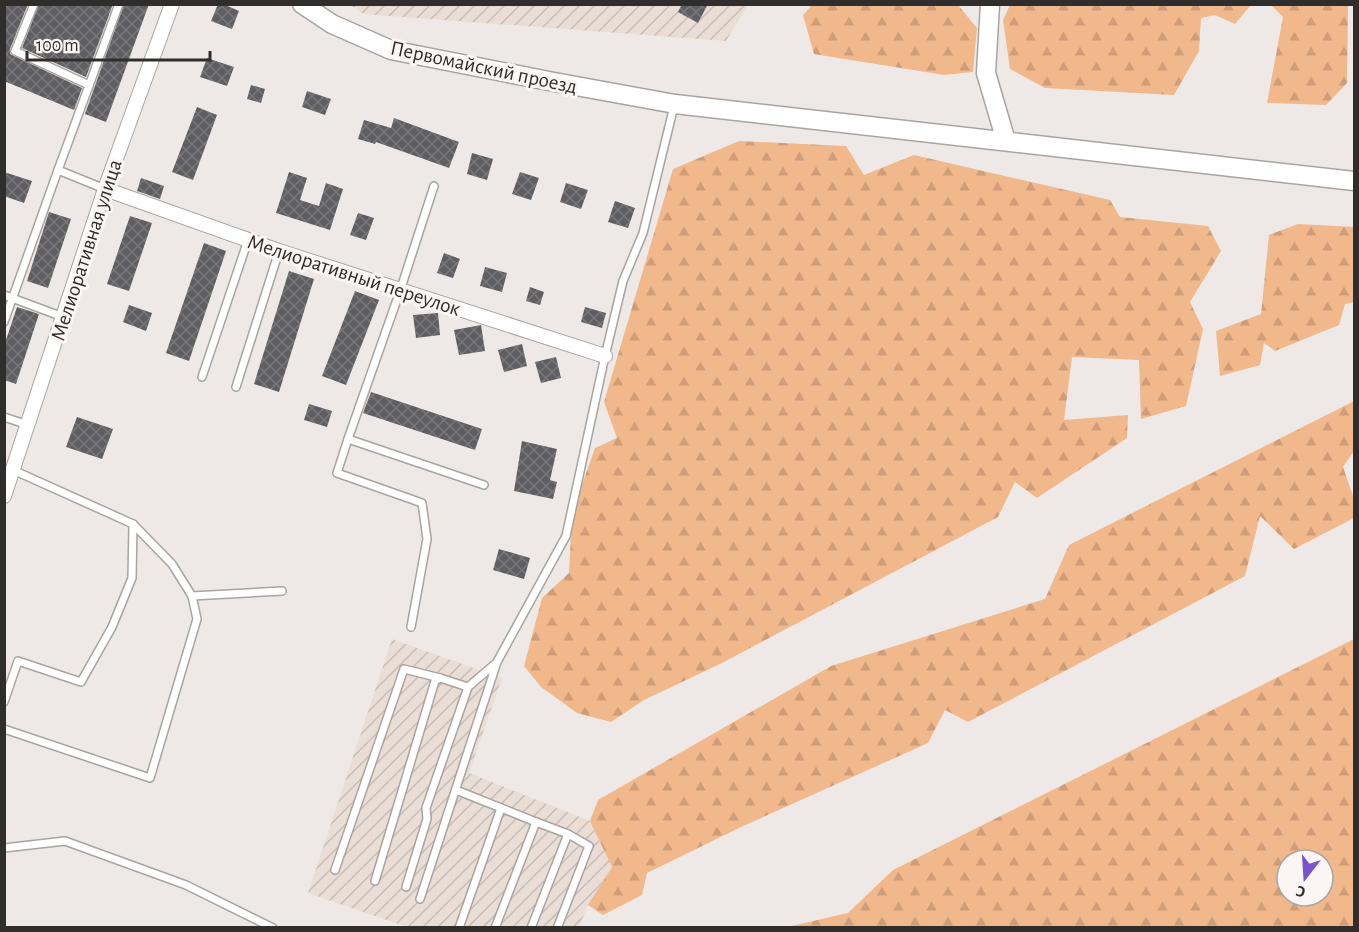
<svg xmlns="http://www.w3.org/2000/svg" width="1359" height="932" font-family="'Alegreya Sans',sans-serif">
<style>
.industrial{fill:url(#industrial-furrows)}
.forest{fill:url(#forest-firs);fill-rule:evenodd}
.building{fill:url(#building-cross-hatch)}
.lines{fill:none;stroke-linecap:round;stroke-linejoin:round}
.service-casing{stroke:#a8a4a0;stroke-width:10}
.minor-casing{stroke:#a8a4a0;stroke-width:16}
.secondary-casing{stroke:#a8a4a0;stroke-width:21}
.service{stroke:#fff;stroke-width:7}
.minor{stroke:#fff;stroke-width:14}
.secondary{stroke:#fff;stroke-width:18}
.labels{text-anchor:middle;stroke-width:6;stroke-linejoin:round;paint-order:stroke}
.street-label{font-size:21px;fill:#2f2e2c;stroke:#fbf6f3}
</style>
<defs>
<pattern id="industrial-furrows" width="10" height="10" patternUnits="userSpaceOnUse" patternTransform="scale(1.5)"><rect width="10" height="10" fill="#e9ddd5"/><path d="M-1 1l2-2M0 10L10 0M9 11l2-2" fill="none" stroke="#c8beb7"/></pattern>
<pattern id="forest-firs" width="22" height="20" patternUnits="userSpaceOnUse" patternTransform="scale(1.5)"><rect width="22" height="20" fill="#f1b88c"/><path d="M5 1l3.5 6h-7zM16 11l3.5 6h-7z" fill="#cf9e79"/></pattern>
<pattern id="building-cross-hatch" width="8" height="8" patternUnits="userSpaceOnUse" patternTransform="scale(1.5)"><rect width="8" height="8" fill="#5f5f63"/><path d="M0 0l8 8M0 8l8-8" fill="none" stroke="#78777a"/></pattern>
</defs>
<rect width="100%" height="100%" fill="#eee9e6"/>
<!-- industrial -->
<g class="industrial">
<path d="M 350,5 L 748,5 L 726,41 L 364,14 Z"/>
<path d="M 392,639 L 502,678 L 469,773 L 590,821 L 612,867 L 588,905 L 579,927 L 407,927 L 308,893 Z"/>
</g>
<!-- forest -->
<g class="forest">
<path d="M 813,4 L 958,5 L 977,28 L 973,72 L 944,75 L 814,54 L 803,15 Z"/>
<path d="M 1010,5 L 1010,4 L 1251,5 L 1235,24 L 1215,15 L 1201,18 L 1199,51 L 1174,95 L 1045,88 L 1010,69 L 1003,20 Z"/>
<path d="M 1271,5 L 1348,5 L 1347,83 L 1326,105 L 1267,103 L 1283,17 Z"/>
<path d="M 739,141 L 846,146 L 864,175 L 914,155 L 1110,200 L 1120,217 L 1208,226 L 1221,251 L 1190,302 L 1203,329 L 1186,406 L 1141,419 L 1139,360 L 1072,357 L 1064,420 L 1128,415 L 1127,438 L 1037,498 L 1015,482 L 998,517 L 722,663 L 644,700 L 611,722 L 577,713 L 541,687 L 524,666 L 542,598 L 569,573 L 572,513 L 595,448 L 617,438 L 604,402 L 673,169 Z"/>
<path d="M 1298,224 L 1354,227 L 1354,258 L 1353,275 L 1354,276 L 1354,302 L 1345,304 L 1339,325 L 1275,351 L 1264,343 L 1260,365 L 1220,376 L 1216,331 L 1261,314 L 1269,235 Z"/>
<path d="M 1354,401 L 1354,451 L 1343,467 L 1354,499 L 1354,518 L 1294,549 L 1260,516 L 1245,576 L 968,722 L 945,710 L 928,743 L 741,827 L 647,873 L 642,895 L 603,915 L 588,905 L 612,867 L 590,821 L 598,800 L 831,666 L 1045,599 L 1069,545 Z"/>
<path d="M 1354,639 L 1354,927 L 787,927 L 848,913 L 893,870 ZM 1287,860 L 1323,860 L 1323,896 L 1287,896 Z"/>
</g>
<!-- building -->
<g class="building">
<path d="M 4,4 L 28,4 L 10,49 L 10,54 L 82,88 L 74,110 L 4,81 Z"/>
<path d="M 39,4 L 113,4 L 86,77 L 22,48 Z"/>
<path d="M 124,4 L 149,4 L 106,122 L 85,114 Z"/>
<path d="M 218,4 L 223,4 L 239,11 L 232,29 L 211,21 Z"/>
<path d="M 682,4 L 708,4 L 698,23 L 678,12 Z"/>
<path d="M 207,58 L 234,67 L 227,86 L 200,77 Z"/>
<path d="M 251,85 L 265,89 L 261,103 L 247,99 Z"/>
<path d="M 307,91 L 331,99 L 325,115 L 302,107 Z"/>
<path d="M 197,107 L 217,115 L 193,180 L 172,172 Z"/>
<path d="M 394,118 L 459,142 L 449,168 L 376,142 L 375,144 L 358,139 L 364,120 L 391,128 Z"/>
<path d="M 472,153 L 493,159 L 487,180 L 467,174 Z"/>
<path d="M 4,172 L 32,181 L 24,203 L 4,196 Z"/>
<path d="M 289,172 L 307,178 L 300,200 L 319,206 L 326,183 L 343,189 L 330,230 L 276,213 Z"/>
<path d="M 520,172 L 539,178 L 531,200 L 512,194 Z"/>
<path d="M 141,178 L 164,186 L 160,199 L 137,191 Z"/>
<path d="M 566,183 L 588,190 L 581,209 L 560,202 Z"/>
<path d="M 615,201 L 635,208 L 628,228 L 608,222 Z"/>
<path d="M 49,212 L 71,219 L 48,288 L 27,281 Z"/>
<path d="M 358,213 L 374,218 L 366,240 L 350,235 Z"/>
<path d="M 130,216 L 152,223 L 129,291 L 107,284 Z"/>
<path d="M 204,243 L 226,251 L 189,361 L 166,353 Z"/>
<path d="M 444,253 L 460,259 L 453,278 L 437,273 Z"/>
<path d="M 485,267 L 507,273 L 502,292 L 480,286 Z"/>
<path d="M 289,271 L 314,279 L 279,392 L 254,384 Z"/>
<path d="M 530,287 L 544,292 L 540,305 L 526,301 Z"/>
<path d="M 355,291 L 379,300 L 346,385 L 322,376 Z"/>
<path d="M 129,305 L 152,313 L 146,331 L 123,322 Z"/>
<path d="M 17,307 L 39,314 L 16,384 L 4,380 L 4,346 Z"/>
<path d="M 585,307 L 606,313 L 602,328 L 581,322 Z"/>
<path d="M 438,313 L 440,335 L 416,338 L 413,315 Z"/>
<path d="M 481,325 L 485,351 L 459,355 L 454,330 Z"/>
<path d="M 522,344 L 527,366 L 504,372 L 498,350 Z"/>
<path d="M 556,357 L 561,378 L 541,383 L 535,362 Z"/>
<path d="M 371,392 L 482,429 L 475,450 L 363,413 Z"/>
<path d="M 309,404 L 332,411 L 327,427 L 304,420 Z"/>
<path d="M 77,417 L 113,429 L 102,459 L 66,447 Z"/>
<path d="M 522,441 L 557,449 L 550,480 L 557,482 L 553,499 L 514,491 Z"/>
<path d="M 499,549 L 530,558 L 524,579 L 493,570 Z"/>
</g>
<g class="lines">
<!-- service casing -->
<g class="service-casing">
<g id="service">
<path d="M 34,4 L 15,51 L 89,85"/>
<path d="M 434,186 L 400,291 L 348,439 L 484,485"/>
<path d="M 105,189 L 58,170 L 119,4"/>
<path d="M 4,295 L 63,317"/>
<path d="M 4,322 L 58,170"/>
<path d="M 202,377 L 248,240"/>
<path d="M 236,387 L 279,251"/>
<path d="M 4,417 L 28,425"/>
<path d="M 348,439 L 337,473 L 422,503 L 427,539 L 411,627"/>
<path d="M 13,470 L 133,524 L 172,564 L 192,596 L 282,591"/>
<path d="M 4,702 L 18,661 L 81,682 L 112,627 L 132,578 L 133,524"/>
<path d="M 4,729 L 150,778 L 197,619 L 192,596"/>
<path d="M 456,790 L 536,822 L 495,928"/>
<path d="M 4,848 L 65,841 L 186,885 L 273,928"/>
<path d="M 335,870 L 404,669 L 440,678"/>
<path d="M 375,881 L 435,681 L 440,678 L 468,687"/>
<path d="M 406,887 L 427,819 L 426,808 L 468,687 L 495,664"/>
<path d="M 420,899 L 497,662 L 566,536 L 605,356 L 623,281 L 643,233 L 674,106"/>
<path d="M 558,926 L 589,846 L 568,834"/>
<path d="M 459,928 L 501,808"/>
<path d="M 531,928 L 568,834 L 536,822"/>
</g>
</g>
<!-- minor casing -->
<g class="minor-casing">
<g id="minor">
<path d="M 105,189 L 279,251 L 605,356"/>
<path d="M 4,496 L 105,189 L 172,4"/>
</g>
</g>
<!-- secondary casing -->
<g class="secondary-casing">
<g id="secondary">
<path d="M 302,4 L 332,24 L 391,50 L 554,82 L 675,104 L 1354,181"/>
<path d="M 990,4 L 986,73 L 1006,141"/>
</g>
</g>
<!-- service -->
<use href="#service" class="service"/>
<!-- minor -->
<use href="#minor" class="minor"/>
<!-- secondary -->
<use href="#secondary" class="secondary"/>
</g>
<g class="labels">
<!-- street labels -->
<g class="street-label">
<text transform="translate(484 67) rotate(12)" y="7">Первомайский проезд</text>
<text transform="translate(86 250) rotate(-72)" y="7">Мелиоративная улица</text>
<text transform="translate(354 275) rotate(18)" y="7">Мелиоративный переулок</text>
</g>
</g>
<!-- border -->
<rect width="1359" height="932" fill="none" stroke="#2f2e2c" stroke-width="12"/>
<!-- north arrow -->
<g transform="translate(1305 878) rotate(197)"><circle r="28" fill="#fbf6f3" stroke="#a9a6a3" stroke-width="1.5"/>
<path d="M0-4.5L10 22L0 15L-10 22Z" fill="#7853cd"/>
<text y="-9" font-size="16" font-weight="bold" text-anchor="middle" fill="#2f2e2c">С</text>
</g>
<!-- scale -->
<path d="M27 51v9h183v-9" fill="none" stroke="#2f2e2c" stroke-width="3"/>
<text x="36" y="51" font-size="18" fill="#2f2e2c" stroke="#fbf6f3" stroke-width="4.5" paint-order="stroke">100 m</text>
</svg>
